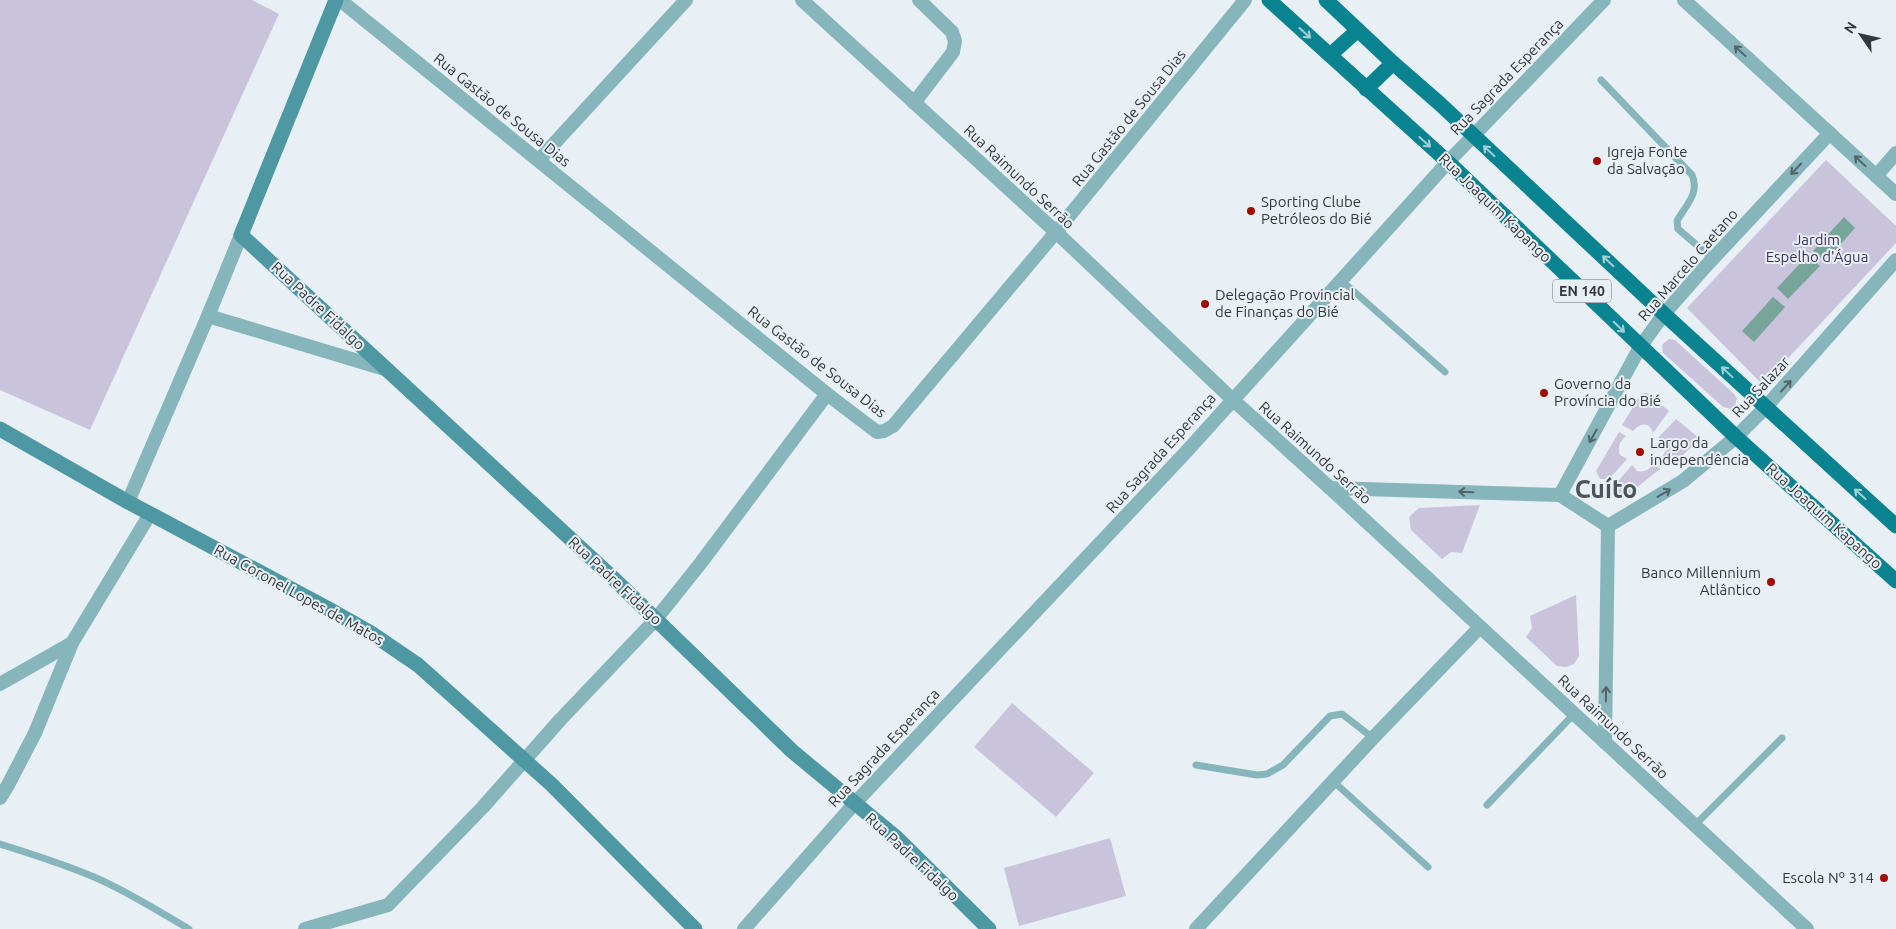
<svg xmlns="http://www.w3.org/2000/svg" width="1896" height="929" font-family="Ubuntu,sans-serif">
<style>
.green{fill:#cac3dc}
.water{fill:#78a599}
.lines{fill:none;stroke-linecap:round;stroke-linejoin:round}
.lane{stroke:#87b5bc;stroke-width:7}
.street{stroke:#87b5bc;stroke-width:14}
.secondary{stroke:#4e98a3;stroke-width:15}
.primary{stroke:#0a8391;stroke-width:15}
.oneway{stroke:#a5cfd7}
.oneway2{stroke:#526468}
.poi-dot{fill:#a20b03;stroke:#e8f0f5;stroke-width:2}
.labels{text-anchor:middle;stroke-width:4;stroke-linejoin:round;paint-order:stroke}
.shield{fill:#e8f0f5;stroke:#6b6f73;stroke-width:1}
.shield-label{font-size:14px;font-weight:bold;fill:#35383b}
.street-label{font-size:15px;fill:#35383b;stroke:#e8f0f5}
.poi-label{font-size:15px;fill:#35383b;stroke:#e8f0f5;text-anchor:start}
.park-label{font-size:15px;fill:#3f2f5d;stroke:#e8f0f5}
.town-label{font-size:25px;font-weight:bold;fill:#4d5458;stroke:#e8f0f5}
</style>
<rect width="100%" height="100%" fill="#e8f0f5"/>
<!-- green -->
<g class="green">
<path d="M 0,0 L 252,0 L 279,14 L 90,430 L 0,390 Z"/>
<path d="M 1826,160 L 1896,226 L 1896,243 L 1763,385 L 1687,308 Z"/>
<path d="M 1669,339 L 1675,340 L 1734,394 L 1737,398 L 1735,406 L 1731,409 L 1723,407 L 1663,353 L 1662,345 Z"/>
<path d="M 1644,393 L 1647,393 L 1669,411 L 1653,433 C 1649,421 1640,423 1633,431 L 1622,425 L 1640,396 Z"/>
<path d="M 1676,419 L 1698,437 L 1696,443 L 1671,466 L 1662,457 L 1667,449 L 1667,443 L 1663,439 L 1658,438 Z"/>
<path d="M 1619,432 L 1626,436 C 1620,441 1617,447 1620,455 L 1627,459 L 1609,479 L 1600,479 L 1596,471 Z"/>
<path d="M 1654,462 L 1660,469 L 1625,497 L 1617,494 L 1615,485 L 1632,465 L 1637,471 C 1645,473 1651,469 1654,462 Z"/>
<path d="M 1480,505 L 1462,553 L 1451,552 L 1442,559 L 1411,530 L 1409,517 L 1419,508 Z"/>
<path d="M 1576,595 L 1579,656 L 1574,664 L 1566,667 L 1557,666 L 1526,637 L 1532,628 L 1530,616 Z"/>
<path d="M 1012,703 L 1094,773 L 1056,817 L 974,747 Z"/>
<path d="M 1110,838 L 1126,896 L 1019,926 L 1004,868 Z"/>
</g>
<!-- water -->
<g class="water">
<path d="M 1844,217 L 1855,228 L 1825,262 L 1813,251 Z"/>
<path d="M 1808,255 L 1820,266 L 1788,299 L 1777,288 Z"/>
<path d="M 1773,297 L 1785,307 L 1754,342 L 1742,331 Z"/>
</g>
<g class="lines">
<!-- lane -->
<g class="lane">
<path d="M 1601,80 L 1692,175 C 1700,193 1686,205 1677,221 L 1678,229 L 1713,259"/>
<path d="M 1341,280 L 1445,372"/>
<path d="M 1196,765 L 1257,775 L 1267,774 L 1283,765 L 1330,716 L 1342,714 L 1373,738"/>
<path d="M 1334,782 L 1428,867"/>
<path d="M 1487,805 L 1574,714"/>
<path d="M 1695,825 L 1782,738"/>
<path d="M 0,844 C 32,854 64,864 94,877 C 127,891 158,911 189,929"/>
</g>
<!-- street -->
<g class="street">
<path d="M 340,0 L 827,394 L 877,432 L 884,431 L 893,426 L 1056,232 L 1245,0"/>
<path d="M 802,0 L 1056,232 L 1232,399 L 1330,488 L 1807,929"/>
<path d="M 1684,0 L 1896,194"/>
<path d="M 914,103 L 953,52 L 955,41 L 952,32 L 919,0"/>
<path d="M 539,160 L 686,0"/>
<path d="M 1876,176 L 1896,153"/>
<path d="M 208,316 L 388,370"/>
<path d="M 1330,488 L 1560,495 L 1640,347 L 1664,314 L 1706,266 L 1830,133"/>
<path d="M 1560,495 L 1608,526"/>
<path d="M 128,502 L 208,316 L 241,235"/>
<path d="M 0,684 L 72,643"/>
<path d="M 1605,742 L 1608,526 L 1683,481 L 1736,437 L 1765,408 L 1896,260"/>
<path d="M 0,798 L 8,785 L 35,733 L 72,643 L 150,514"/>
<path d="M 305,929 L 388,905 L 483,807 L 560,720 L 656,619 L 700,564 L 827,394"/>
<path d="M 744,929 L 854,804 L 1186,452 L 1448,162 L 1604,0"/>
<path d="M 1196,929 L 1373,738 L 1480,627"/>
</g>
<!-- secondary -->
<g class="secondary">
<path d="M 336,0 L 241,235 L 613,578 L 792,751 L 897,838 L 989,929"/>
<path d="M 0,429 L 128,502 L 327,608 L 371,633 L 418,665 L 552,785 L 695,929"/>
</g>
<!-- primary -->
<g class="primary">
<path d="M 1269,0 L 1448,162 L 1736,437 L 1896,581"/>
<path d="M 1326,0 L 1393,63 L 1439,103 L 1664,314 L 1896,526"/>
<path d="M 1330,55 L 1358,30"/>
<path d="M 1366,89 L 1393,63"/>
</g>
</g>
<!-- one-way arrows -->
<defs><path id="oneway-shaft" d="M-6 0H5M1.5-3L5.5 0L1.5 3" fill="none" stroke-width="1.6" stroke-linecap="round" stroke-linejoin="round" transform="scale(1.25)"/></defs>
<g class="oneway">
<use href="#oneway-shaft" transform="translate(1305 33) rotate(42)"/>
<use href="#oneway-shaft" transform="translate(1425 142) rotate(42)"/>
<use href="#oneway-shaft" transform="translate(1489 151) rotate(-137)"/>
<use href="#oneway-shaft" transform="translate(1608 261) rotate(-136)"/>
<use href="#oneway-shaft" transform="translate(1619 327) rotate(44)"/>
<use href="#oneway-shaft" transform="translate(1727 372) rotate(-137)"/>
<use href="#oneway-shaft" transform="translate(1860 494) rotate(-138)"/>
</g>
<g class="oneway2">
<use href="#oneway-shaft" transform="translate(1740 51) rotate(-137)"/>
<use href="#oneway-shaft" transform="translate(1860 161) rotate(-137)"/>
<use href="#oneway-shaft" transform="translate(1796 169) rotate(133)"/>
<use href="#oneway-shaft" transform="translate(1786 386) rotate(-48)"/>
<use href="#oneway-shaft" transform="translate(1593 436) rotate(119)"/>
<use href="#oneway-shaft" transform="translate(1466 492) rotate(-178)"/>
<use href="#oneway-shaft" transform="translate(1664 493) rotate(-31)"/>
<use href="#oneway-shaft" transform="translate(1606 694) rotate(-89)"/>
</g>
<!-- markers -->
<g class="poi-dot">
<circle cx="1597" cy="161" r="5"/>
<circle cx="1251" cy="211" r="5"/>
<circle cx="1205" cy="304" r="5"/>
<circle cx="1544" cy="393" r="5"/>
<circle cx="1640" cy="452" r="5"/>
<circle cx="1771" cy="582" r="5"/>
<circle cx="1884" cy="878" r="5"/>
</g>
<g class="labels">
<!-- shield labels -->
<rect class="shield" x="1553" y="279.5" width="58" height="23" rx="4"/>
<g class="shield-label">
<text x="1582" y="296">EN 140</text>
</g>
<!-- street labels -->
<g class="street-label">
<text transform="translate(1507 77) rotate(-46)" y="5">Rua Sagrada Esperança</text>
<text transform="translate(502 110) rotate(39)" y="5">Rua Gastão de Sousa Dias</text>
<text transform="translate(1129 118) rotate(-51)" y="5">Rua Gastão de Sousa Dias</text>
<text transform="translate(1019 177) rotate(43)" y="5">Rua Raimundo Serrão</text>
<text transform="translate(1495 208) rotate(44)" y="5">Rua Joaquim Kapango</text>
<text transform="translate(1688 265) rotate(-49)" y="5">Rua Marcelo Caetano</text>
<text transform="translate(318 306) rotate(43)" y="5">Rua Padre Fidalgo</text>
<text transform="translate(817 362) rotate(38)" y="5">Rua Gastão de Sousa Dias</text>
<text transform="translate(1761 387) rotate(-47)" y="5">Rua Salazar</text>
<text transform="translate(1161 453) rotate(-48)" y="5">Rua Sagrada Esperança</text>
<text transform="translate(1315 453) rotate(42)" y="5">Rua Raimundo Serrão</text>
<text transform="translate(1824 516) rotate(42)" y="5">Rua Joaquim Kapango</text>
<text transform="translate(615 581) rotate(43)" y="5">Rua Padre Fidalgo</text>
<text transform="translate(299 595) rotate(29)" y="5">Rua Coronel Lopes de Matos</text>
<text transform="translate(1613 727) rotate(43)" y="5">Rua Raimundo Serrão</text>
<text transform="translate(884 748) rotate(-47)" y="5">Rua Sagrada Esperança</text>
<text transform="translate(912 857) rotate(43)" y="5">Rua Padre Fidalgo</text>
</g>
<!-- poi labels -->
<g class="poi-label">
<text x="1607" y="157">Igreja Fonte<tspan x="1607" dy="17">da Salvação</tspan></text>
<text x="1261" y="207">Sporting Clube<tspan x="1261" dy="17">Petróleos do Bié</tspan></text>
<text x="1215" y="300">Delegação Provincial<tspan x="1215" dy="17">de Finanças do Bié</tspan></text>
<text x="1554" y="389">Governo da<tspan x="1554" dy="17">Província do Bié</tspan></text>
<text x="1650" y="448">Largo da<tspan x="1650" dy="17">independência</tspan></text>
<text x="1761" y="578" text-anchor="end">Banco Millennium<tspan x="1761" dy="17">Atlântico</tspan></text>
<text x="1874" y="883" text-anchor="end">Escola Nº 314</text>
</g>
<!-- park labels -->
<g class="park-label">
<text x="1817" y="245">Jardim<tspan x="1817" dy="17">Espelho d'Água</tspan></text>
</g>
<!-- town labels -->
<g class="town-label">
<text x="1606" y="498">Cuíto</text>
</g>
</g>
<!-- north arrow -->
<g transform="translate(1861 35) rotate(304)" stroke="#e8f0f5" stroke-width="4" paint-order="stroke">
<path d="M0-4L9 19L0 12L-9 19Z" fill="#35383b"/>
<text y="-8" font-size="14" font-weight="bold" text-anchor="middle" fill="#35383b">N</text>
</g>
</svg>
